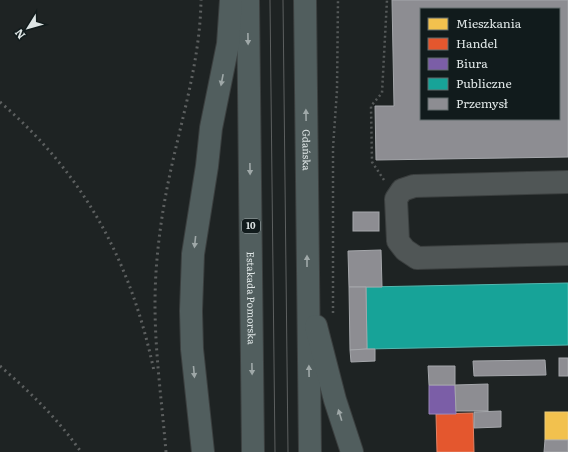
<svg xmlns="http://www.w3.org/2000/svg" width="568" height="452" font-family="Literata,serif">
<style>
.homes{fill:#f2c14e;stroke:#eccc7b}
.shops{fill:#e4572e;stroke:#e28265}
.offices{fill:#7b5ea7;stroke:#9986ba}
.public{fill:#17a398;stroke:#53b7af}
.industry{fill:#8d8d92;stroke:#a5a7ab;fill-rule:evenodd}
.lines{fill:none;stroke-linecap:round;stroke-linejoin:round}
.minor-casing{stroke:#3b3f3f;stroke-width:24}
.major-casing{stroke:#3b3f3f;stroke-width:24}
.path{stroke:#555959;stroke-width:2.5;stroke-dasharray:2 3;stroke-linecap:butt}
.minor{stroke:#505656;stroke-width:22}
.major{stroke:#515e5e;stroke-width:22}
.tram{stroke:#5d6060;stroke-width:1}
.rail{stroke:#5d6060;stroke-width:3;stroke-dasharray:2 4;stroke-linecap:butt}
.oneway{fill:#9fa8a8}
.labels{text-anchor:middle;stroke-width:4;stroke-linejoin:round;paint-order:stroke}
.shield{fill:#111b1c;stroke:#a0a8a9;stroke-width:1}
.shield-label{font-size:9px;font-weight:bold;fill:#dee5e5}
.street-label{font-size:10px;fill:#dee5e5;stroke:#111b1c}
</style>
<rect width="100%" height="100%" fill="#1e2323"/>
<!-- homes -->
<rect class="homes" x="545" y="412" width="23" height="28"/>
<!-- shops -->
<path class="shops" d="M 473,413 L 474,452 L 437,452 L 436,414 Z"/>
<!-- offices -->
<path class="offices" d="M 429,385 L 455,385 L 456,414 L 429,414 Z"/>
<!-- public -->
<path class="public" d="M 568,283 L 568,345 L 367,349 L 366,287 Z"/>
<!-- industry -->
<g class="industry">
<path d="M 392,0 L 568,0 L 568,157 L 376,160 L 375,106 L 394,106 ZM 421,9 L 559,9 L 559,119 L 421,119 Z"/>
<rect x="353" y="212" width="26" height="19"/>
<path d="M 381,250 L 382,287 L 349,287 L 348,251 Z"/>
<path d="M 349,287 L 366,287 L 367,349 L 350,350 Z"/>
<path d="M 367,349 L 375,349 L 375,361 L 351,362 L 350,350 Z"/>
<rect x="559" y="358" width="9" height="18"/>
<path d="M 545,360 L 546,375 L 474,376 L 473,361 Z"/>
<path d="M 428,366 L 455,366 L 455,385 L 429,385 Z"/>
<path d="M 488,384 L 488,411 L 456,411 L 455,385 Z"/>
<path d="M 501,411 L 501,427 L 474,428 L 474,412 Z"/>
<path d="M 545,440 L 568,440 L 568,452 L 544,452 Z"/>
</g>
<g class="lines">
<!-- minor casing -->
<g class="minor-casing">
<path id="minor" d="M 568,182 L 414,186 L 402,190 L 396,199 L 398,241 L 405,250 L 417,258 L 568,254"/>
</g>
<!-- major casing -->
<g class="major-casing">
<g id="major">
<path id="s1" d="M 248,0 L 253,452"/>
<path id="s2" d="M 305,0 L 310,452"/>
<path d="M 316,326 L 335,400 L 352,452"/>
<path d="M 203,452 L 192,349 L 191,311 L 193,254 L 207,166 L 211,128 L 228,44 L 231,0"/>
</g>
</g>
<!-- path -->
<g class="path">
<path d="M 384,180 L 372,162 L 371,106 L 382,93 L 387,0"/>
<path d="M 333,313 L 333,148 L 337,90 L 338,0"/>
</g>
<!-- minor -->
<use href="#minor" class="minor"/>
<!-- major -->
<use href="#major" class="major"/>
<!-- tram -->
<g class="tram">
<path d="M 270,0 L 275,452"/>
<path d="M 283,0 L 288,452"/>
</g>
<!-- rail -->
<g class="rail">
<path d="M 0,102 C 85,175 131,262 154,371"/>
<path d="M 0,366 C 30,392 58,419 81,452"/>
<path d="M 166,452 C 162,403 155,354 155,304 C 155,273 158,242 163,211 C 174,140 200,72 201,0"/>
</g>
</g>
<!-- one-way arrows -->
<defs><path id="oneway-solid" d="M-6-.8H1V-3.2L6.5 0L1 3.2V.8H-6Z"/></defs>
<g class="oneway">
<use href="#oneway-solid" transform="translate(248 39) rotate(89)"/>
<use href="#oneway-solid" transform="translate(222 80) rotate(101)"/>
<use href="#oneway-solid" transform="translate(306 115) rotate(-91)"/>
<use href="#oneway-solid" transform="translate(250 169) rotate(89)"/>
<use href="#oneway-solid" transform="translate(195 242) rotate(96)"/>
<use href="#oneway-solid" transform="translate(307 261) rotate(-90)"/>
<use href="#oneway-solid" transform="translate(252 369) rotate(89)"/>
<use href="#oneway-solid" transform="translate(309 371) rotate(-91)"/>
<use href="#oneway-solid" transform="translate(194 372) rotate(85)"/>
<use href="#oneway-solid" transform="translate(340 415) rotate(-107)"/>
</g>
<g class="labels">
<!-- shield labels -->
<rect class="shield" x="242" y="219" width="18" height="14" rx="3"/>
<g class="shield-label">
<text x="251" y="229">10</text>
</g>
<!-- street labels -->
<g class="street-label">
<text dy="4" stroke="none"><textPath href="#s2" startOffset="150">Gdańska</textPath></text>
<text dy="4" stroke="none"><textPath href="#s1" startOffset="298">Estakada Pomorska</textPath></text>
</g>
</g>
<!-- legend -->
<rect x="420" y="8" width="140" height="112" fill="#111b1c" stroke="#636c6c"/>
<rect x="428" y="18" width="20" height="12" fill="#f2c14e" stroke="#636c6c"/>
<text x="456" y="28" font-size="12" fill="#dee5e5">Mieszkania</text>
<rect x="428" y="38" width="20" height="12" fill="#e4572e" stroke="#636c6c"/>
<text x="456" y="48" font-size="12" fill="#dee5e5">Handel</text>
<rect x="428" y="58" width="20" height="12" fill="#7b5ea7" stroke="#636c6c"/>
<text x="456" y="68" font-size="12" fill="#dee5e5">Biura</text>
<rect x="428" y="78" width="20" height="12" fill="#17a398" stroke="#636c6c"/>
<text x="456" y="88" font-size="12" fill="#dee5e5">Publiczne</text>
<rect x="428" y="98" width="20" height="12" fill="#8d8d92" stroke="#636c6c"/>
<text x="456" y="108" font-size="12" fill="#dee5e5">Przemysł</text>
<!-- north arrow -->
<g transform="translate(28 28) rotate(233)" stroke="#111b1c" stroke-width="3" paint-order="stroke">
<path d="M0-3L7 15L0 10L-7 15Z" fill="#dee5e5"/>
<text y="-6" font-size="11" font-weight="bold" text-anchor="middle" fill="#dee5e5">N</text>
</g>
</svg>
